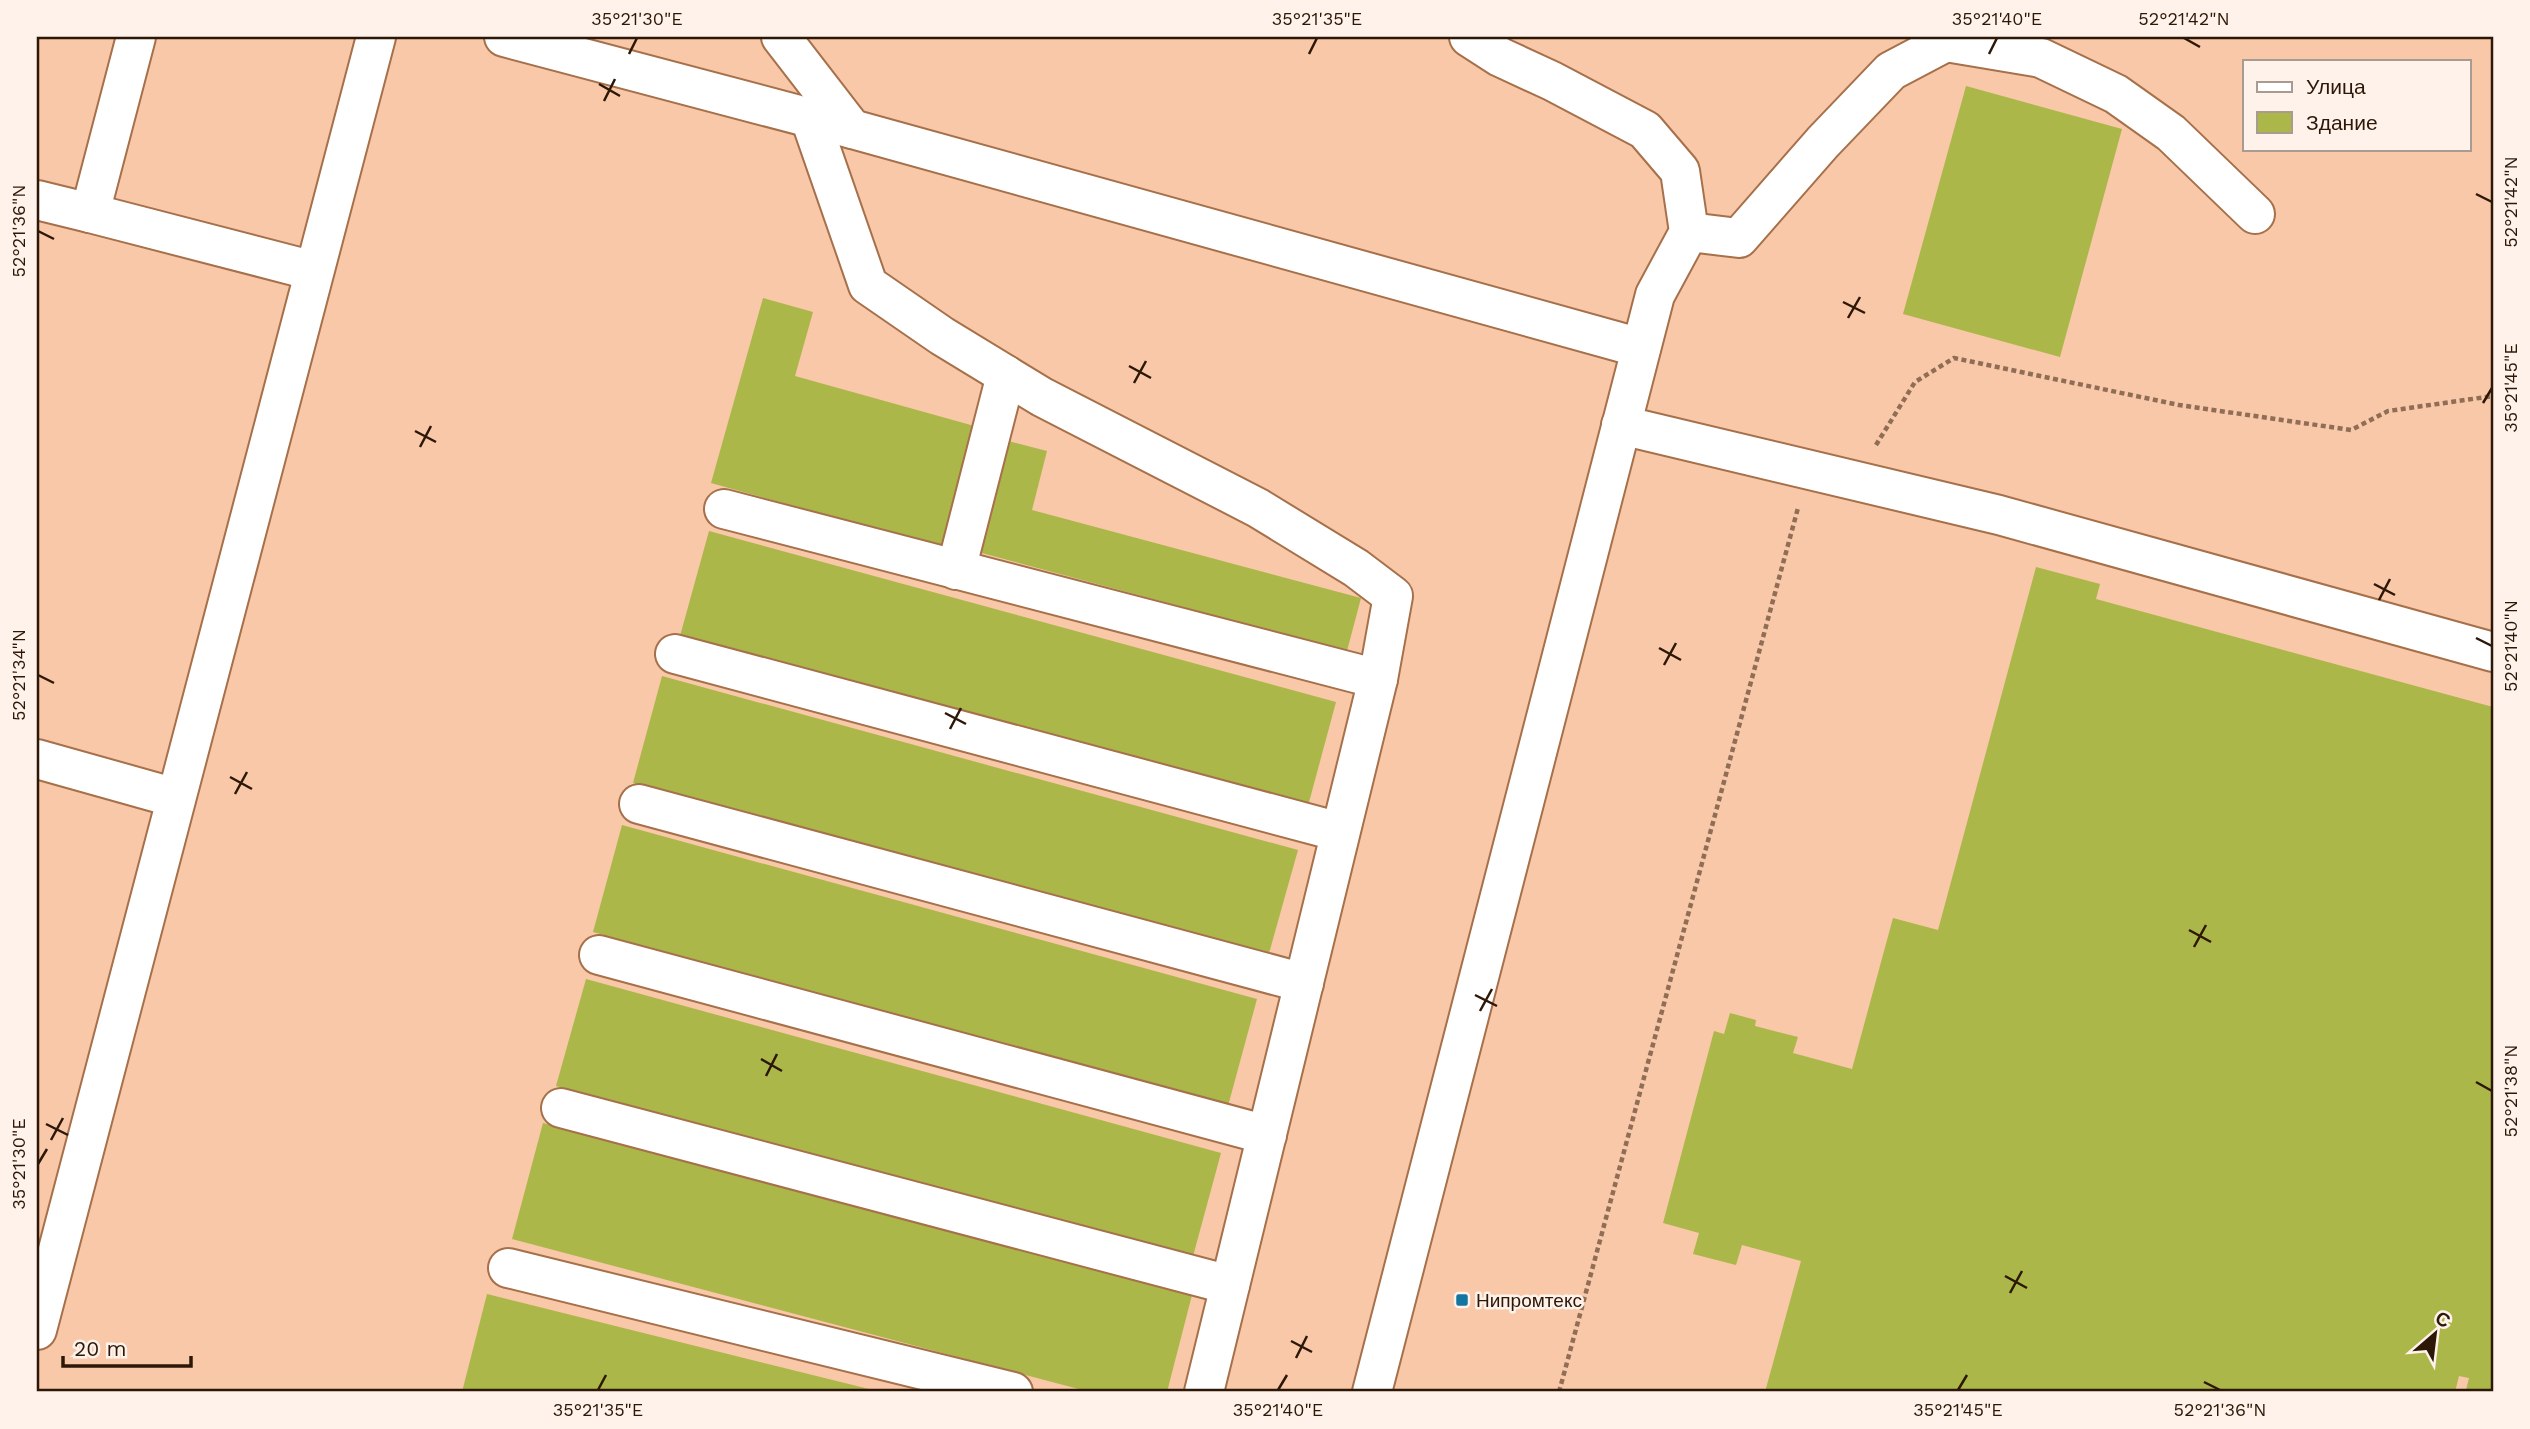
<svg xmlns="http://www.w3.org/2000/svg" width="2530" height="1429" font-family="'Work Sans',sans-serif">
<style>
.building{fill:#abb748}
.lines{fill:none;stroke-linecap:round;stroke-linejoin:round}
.minor-casing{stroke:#a6704a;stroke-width:42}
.path{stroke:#906e56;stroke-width:4.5;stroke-dasharray:5 3.5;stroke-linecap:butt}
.minor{stroke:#fff;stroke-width:38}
.ticks{fill:none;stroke:#2d1808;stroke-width:2.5}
.poi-dot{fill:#1376a2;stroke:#fef2ea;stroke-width:2.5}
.labels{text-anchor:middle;stroke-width:5;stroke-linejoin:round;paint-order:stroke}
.poi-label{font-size:19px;fill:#2d1808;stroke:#fef2ea;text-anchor:start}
.neatline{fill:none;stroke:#2d1808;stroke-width:2.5}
.ticks-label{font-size:18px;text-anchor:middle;fill:#2d1808}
</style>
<rect width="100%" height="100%" fill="#f8c8a8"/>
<!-- building -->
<g class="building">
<path d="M 1966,86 L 2122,129 L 2060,357 L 1903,314 Z"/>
<path d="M 763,298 L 813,312 L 795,376 L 978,427 L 944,548 L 711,483 Z"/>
<path d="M 1008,441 L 1047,451 L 1032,510 L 1361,598 L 1347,651 L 978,552 Z"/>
<path d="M 709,531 L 1336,702 L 1308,806 L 680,636 Z"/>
<path d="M 2036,567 L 2100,584 L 2096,599 L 2493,707 L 2493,1392 L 2466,1390 L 2469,1378 L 2459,1376 L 2455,1392 L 1765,1392 L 1801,1261 L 1742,1245 L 1736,1265 L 1693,1254 L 1699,1233 L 1663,1223 L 1714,1031 L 1724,1034 L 1730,1013 L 1756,1020 L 1755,1026 L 1798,1037 L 1793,1053 L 1852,1069 L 1893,918 L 1938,930 Z"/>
<path d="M 662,676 L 1298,850 L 1268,957 L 633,783 Z"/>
<path d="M 622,825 L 1257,999 L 1228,1106 L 593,932 Z"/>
<path d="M 586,979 L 1221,1153 L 1192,1260 L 556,1086 Z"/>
<path d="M 543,1123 L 1192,1295 L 1167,1392 L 1090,1392 L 512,1239 Z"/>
<path d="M 487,1294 L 877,1391 L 877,1392 L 462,1392 Z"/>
</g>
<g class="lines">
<!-- minor casing -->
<g class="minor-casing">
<g id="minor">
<path d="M 504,37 L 852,129 L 1641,348"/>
<path d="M 781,37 L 852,129"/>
<path d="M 810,118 L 868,285 L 942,336 L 1042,397 L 1258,508 L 1356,568 L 1393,596 L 1378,679 L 1204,1392"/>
<path d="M 37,200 L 90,213 L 136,37"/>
<path d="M 90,213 L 314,271"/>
<path d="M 1689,232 L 1739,238 L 1823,142 L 1891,71 L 1946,42 L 2041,58 L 2116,94 L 2171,133 L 2255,214"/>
<path d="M 1621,425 L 1999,515 L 2493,652"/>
<path d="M 724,509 L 1378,679"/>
<path d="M 956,570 L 1006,375"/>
<path d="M 675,654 L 1340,832"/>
<path d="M 37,759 L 176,798"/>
<path d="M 639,804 L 1304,983"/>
<path d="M 599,955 L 1267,1135"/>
<path d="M 561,1108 L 1230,1285"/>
<path d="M 508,1268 L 1013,1392"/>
<path d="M 37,1330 L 376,37"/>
<path d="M 1372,1392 L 1655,295 L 1689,232 L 1680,171 L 1645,130 L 1552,81 L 1500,57 L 1469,37"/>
</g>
</g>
<!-- path -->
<g class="path">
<path d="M 1876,445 L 1915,382 L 1954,358 L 2179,405 L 2351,430 L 2388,411 L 2493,396"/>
<path d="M 1559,1392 L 1798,508"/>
</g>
<!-- minor -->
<use href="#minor" class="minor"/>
</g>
<!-- ticks -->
<path class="ticks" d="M 2184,38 L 2200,47M 629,54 L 637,38M 1309,54 L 1317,38M 1989,54 L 1997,38M 599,84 L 620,96M 604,101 L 615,79M 2476,194 L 2492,202M 38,231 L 54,239M 1843,302 L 1865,313M 1848,318 L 1860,297M 1129,366 L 1151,378M 1134,383 L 1146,361M 2483,403 L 2492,388M 415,431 L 436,442M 420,447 L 431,426M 2374,584 L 2395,595M 2379,600 L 2390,579M 2476,638 L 2492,646M 1659,648 L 1681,660M 1664,665 L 1676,643M 38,675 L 54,683M 945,713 L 966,724M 950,729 L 961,708M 230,777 L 252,789M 235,794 L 247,772M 2189,930 L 2211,942M 2194,947 L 2206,925M 1475,995 L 1497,1006M 1480,1011 L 1492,989M 761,1059 L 782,1071M 766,1076 L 777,1054M 2476,1082 L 2492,1091M 46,1124 L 68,1135M 51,1140 L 63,1118M 38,1164 L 47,1149M 2005,1276 L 2027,1288M 2010,1293 L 2022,1271M 1291,1341 L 1312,1352M 1296,1358 L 1307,1336M 2204,1382 L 2220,1390M 598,1390 L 606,1375M 1278,1390 L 1287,1375M 1958,1390 L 1967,1375"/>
<!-- markers -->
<rect class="poi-dot" x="1455" y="1293" width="14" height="14" rx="3.5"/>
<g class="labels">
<!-- poi labels -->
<g class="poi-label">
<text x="1476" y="1307">Нипромтекс</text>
</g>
</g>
<!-- border -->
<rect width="2530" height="1429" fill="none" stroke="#fef2ea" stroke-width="77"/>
<!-- legend -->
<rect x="2243" y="60" width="228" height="91" fill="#fef2ea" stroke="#aa9b90" stroke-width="2"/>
<rect x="2257" y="82" width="35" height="10" fill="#ffffff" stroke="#aa9b90" stroke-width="2"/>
<text x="2306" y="94" font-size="21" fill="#2d1808">Улица</text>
<rect x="2257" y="112" width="35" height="21" fill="#abb748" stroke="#aa9b90" stroke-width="2"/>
<text x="2306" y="130" font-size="21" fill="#2d1808">Здание</text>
<!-- north arrow -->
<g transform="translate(2435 1334) rotate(28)" stroke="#fef2ea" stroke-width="5" paint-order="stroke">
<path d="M0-5L12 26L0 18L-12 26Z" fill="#2d1808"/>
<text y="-10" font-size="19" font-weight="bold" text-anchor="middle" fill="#2d1808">С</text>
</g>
<!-- scale -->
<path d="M63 1356v10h128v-10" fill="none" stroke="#2d1808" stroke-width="3.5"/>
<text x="74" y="1356" font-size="21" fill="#2d1808" stroke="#fef2ea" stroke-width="5" paint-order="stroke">20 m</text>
<rect x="38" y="38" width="2454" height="1352" class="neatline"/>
<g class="ticks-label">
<text x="637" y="25">35°21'30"E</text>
<text x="1317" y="25">35°21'35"E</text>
<text x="1997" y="25">35°21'40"E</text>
<text x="2184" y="25">52°21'42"N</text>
<text transform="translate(2511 202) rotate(-90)" y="6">52°21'42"N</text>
<text transform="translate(19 231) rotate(-90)" y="6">52°21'36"N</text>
<text transform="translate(2511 388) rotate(-90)" y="6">35°21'45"E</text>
<text transform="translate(2511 646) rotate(-90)" y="6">52°21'40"N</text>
<text transform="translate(19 675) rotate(-90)" y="6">52°21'34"N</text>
<text transform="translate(2511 1091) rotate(-90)" y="6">52°21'38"N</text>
<text transform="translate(19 1164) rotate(-90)" y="6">35°21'30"E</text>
<text x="598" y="1416">35°21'35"E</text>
<text x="1278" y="1416">35°21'40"E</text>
<text x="1958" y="1416">35°21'45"E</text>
<text x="2220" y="1416">52°21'36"N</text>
</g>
</svg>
